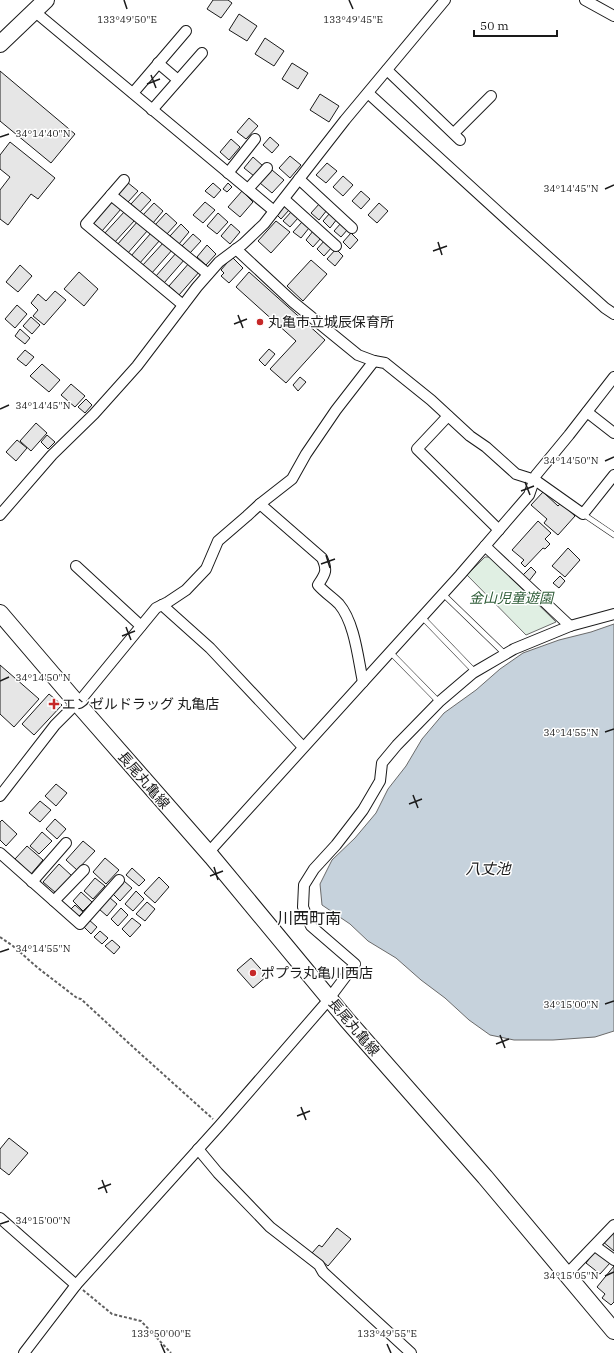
<svg xmlns="http://www.w3.org/2000/svg" width="614" height="1353" font-family="'IBM Plex Serif','Noto Sans JP',serif">
<style>
.green{fill:#e0efe3;stroke:#6a6a6a}
.water{fill:#c6d2dc;stroke:#6a6a6a}
.building{fill:#e6e6e6;stroke:#1a1a1a}
.lines{fill:none;stroke-linecap:round;stroke-linejoin:round}
.lane-casing{stroke:#1a1a1a;stroke-width:6}
.street-casing{stroke:#1a1a1a;stroke-width:12}
.primary-casing{stroke:#1a1a1a;stroke-width:18}
.path{stroke:#5f5f5f;stroke-width:2;stroke-dasharray:3 2;stroke-linecap:butt}
.lane{stroke:#fff;stroke-width:5}
.street{stroke:#fff;stroke-width:10}
.primary{stroke:#fff;stroke-width:16}
.ticks{fill:none;stroke:#1a1a1a;stroke-width:1.5}
.poi-dot{fill:#c62828;stroke:#fff;stroke-width:1.5}
.labels{text-anchor:middle;stroke-width:3;stroke-linejoin:round;paint-order:stroke}
.poi-label{font-size:14px;fill:#1a1a1a;stroke:#fff;text-anchor:start}
.park-label{font-size:14px;font-style:italic;fill:#2b5a34;stroke:#fff}
.street-label{font-size:14px;fill:#1a1a1a;stroke:#fff}
.water-label{font-size:15px;font-style:italic;fill:#1a1a1a;stroke:#fff}
.quarter-label{font-size:16px;fill:#1a1a1a;stroke:#fff}
.ticks-label{font-size:10px;text-anchor:middle;fill:#1a1a1a;stroke:#fff;stroke-width:3;stroke-linejoin:round;paint-order:stroke}
</style>
<rect width="100%" height="100%" fill="#fff"/>
<!-- green -->
<path class="green" d="M 485,557 L 490,557 L 556,622 L 526,635 L 467,575 Z"/>
<!-- water -->
<path class="water" d="M 614,624 L 614,1031 L 595,1037 L 553,1040 L 514,1040 L 490,1035 L 469,1020 L 445,998 L 421,980 L 396,958 L 368,941 L 350,924 L 322,905 L 320,884 L 332,860 L 355,838 L 376,813 L 388,789 L 406,766 L 422,739 L 444,713 L 476,690 L 500,669 L 523,653 L 559,640 L 591,632 Z"/>
<!-- building -->
<g class="building">
<path d="M 213,0 L 228,0 L 232,3 L 221,18 L 207,9 Z"/>
<path d="M 239,14 L 257,26 L 247,41 L 229,30 Z"/>
<path d="M 265,38 L 284,51 L 274,66 L 255,54 Z"/>
<path d="M 292,63 L 308,73 L 298,89 L 282,79 Z"/>
<path d="M 0,71 L 75,134 L 51,163 L 0,121 Z"/>
<path d="M 320,94 L 339,106 L 329,122 L 310,110 Z"/>
<path d="M 249,118 L 258,126 L 246,139 L 237,132 Z"/>
<path d="M 270,137 L 279,145 L 272,153 L 263,145 Z"/>
<path d="M 231,139 L 240,147 L 229,160 L 220,152 Z"/>
<path d="M 10,142 L 55,178 L 38,199 L 31,194 L 8,225 L 0,219 L 0,190 L 10,177 L 0,169 L 0,155 Z"/>
<path d="M 290,156 L 301,165 L 290,178 L 279,168 Z"/>
<path d="M 253,157 L 263,166 L 254,176 L 244,168 Z"/>
<path d="M 327,163 L 337,171 L 326,183 L 316,175 Z"/>
<path d="M 272,170 L 284,180 L 272,193 L 260,183 Z"/>
<path d="M 343,176 L 353,185 L 343,196 L 333,187 Z"/>
<path d="M 127,182 L 138,191 L 128,202 L 117,193 Z"/>
<path d="M 213,183 L 221,190 L 214,198 L 205,191 Z"/>
<path d="M 228,183 L 232,187 L 227,192 L 223,189 Z"/>
<path d="M 242,191 L 253,202 L 240,217 L 228,207 Z"/>
<path d="M 361,191 L 370,199 L 361,209 L 352,201 Z"/>
<path d="M 142,192 L 151,200 L 140,212 L 131,204 Z"/>
<path d="M 111,200 L 121,209 L 102,231 L 92,222 Z"/>
<path d="M 205,202 L 215,210 L 203,223 L 193,215 Z"/>
<path d="M 154,203 L 163,211 L 153,223 L 143,215 Z"/>
<path d="M 320,203 L 327,210 L 319,220 L 311,213 Z"/>
<path d="M 379,203 L 388,211 L 377,223 L 368,215 Z"/>
<path d="M 284,206 L 289,210 L 281,219 L 276,214 Z"/>
<path d="M 125,211 L 135,220 L 114,243 L 104,234 Z"/>
<path d="M 291,212 L 298,218 L 290,227 L 283,221 Z"/>
<path d="M 166,213 L 177,223 L 166,235 L 155,225 Z"/>
<path d="M 218,213 L 228,222 L 217,234 L 207,226 Z"/>
<path d="M 330,213 L 337,219 L 330,228 L 323,221 Z"/>
<path d="M 138,221 L 148,230 L 127,254 L 117,245 Z"/>
<path d="M 276,221 L 290,232 L 271,253 L 258,241 Z"/>
<path d="M 302,222 L 309,228 L 301,238 L 293,232 Z"/>
<path d="M 341,223 L 348,229 L 341,237 L 334,231 Z"/>
<path d="M 181,224 L 189,232 L 179,244 L 170,236 Z"/>
<path d="M 231,224 L 240,232 L 230,244 L 221,236 Z"/>
<path d="M 313,231 L 321,238 L 313,247 L 306,240 Z"/>
<path d="M 151,233 L 160,240 L 139,264 L 131,256 Z"/>
<path d="M 351,233 L 358,240 L 350,249 L 343,242 Z"/>
<path d="M 193,234 L 201,241 L 190,253 L 182,246 Z"/>
<path d="M 325,240 L 332,247 L 324,256 L 317,249 Z"/>
<path d="M 164,242 L 173,249 L 151,274 L 142,266 Z"/>
<path d="M 207,245 L 216,254 L 206,265 L 197,257 Z"/>
<path d="M 336,249 L 343,256 L 335,266 L 327,259 Z"/>
<path d="M 177,252 L 185,259 L 164,283 L 156,276 Z"/>
<path d="M 232,257 L 243,268 L 229,283 L 221,276 L 224,273 L 221,270 Z"/>
<path d="M 311,260 L 327,274 L 303,301 L 287,286 Z"/>
<path d="M 190,262 L 200,271 L 179,295 L 169,286 Z"/>
<path d="M 20,265 L 32,276 L 18,292 L 6,282 Z"/>
<path d="M 79,272 L 98,289 L 84,306 L 64,289 Z"/>
<path d="M 249,272 L 325,340 L 286,383 L 270,369 L 296,341 L 236,287 Z"/>
<path d="M 55,291 L 66,300 L 44,325 L 33,316 L 38,310 L 31,303 L 38,294 L 46,301 Z"/>
<path d="M 17,305 L 27,314 L 15,328 L 5,319 Z"/>
<path d="M 31,317 L 40,325 L 32,334 L 23,326 Z"/>
<path d="M 20,329 L 30,338 L 25,344 L 15,336 Z"/>
<path d="M 269,349 L 275,354 L 265,366 L 259,360 Z"/>
<path d="M 25,350 L 34,357 L 26,366 L 17,359 Z"/>
<path d="M 42,364 L 60,380 L 49,392 L 30,376 Z"/>
<path d="M 300,377 L 306,382 L 298,391 L 293,385 Z"/>
<path d="M 71,384 L 85,396 L 75,407 L 61,395 Z"/>
<path d="M 86,399 L 92,405 L 85,413 L 78,407 Z"/>
<path d="M 36,423 L 47,433 L 31,451 L 20,441 Z"/>
<path d="M 47,435 L 55,442 L 48,449 L 41,442 Z"/>
<path d="M 17,440 L 27,448 L 16,461 L 6,452 Z"/>
<path d="M 543,492 L 558,506 L 561,503 L 575,516 L 558,535 L 544,523 L 547,519 L 531,505 Z"/>
<path d="M 538,521 L 551,533 L 545,539 L 550,544 L 545,549 L 543,548 L 525,567 L 521,563 L 524,560 L 512,550 Z"/>
<path d="M 568,548 L 580,560 L 565,577 L 552,566 Z"/>
<path d="M 531,567 L 536,572 L 529,581 L 523,575 Z"/>
<path d="M 560,576 L 565,581 L 559,588 L 553,583 Z"/>
<path d="M 0,665 L 39,699 L 14,727 L 0,714 Z"/>
<path d="M 49,694 L 62,705 L 34,735 L 22,724 Z"/>
<path d="M 56,784 L 67,793 L 56,806 L 45,796 Z"/>
<path d="M 40,801 L 51,810 L 40,822 L 29,813 Z"/>
<path d="M 55,819 L 66,829 L 57,839 L 46,829 Z"/>
<path d="M 2,820 L 17,834 L 6,846 L 0,840 L 0,822 Z"/>
<path d="M 42,832 L 52,841 L 39,854 L 30,846 Z"/>
<path d="M 83,841 L 95,851 L 77,870 L 66,860 Z"/>
<path d="M 27,846 L 43,860 L 31,874 L 15,859 Z"/>
<path d="M 105,858 L 119,870 L 106,884 L 93,872 Z"/>
<path d="M 59,864 L 72,876 L 56,893 L 43,882 Z"/>
<path d="M 132,868 L 145,880 L 139,886 L 126,875 Z"/>
<path d="M 159,877 L 169,887 L 155,903 L 144,893 Z"/>
<path d="M 95,878 L 105,886 L 93,899 L 84,891 Z"/>
<path d="M 124,881 L 132,888 L 120,901 L 112,893 Z"/>
<path d="M 136,891 L 144,899 L 133,911 L 125,904 Z"/>
<path d="M 81,892 L 92,902 L 83,911 L 73,901 Z"/>
<path d="M 109,897 L 117,904 L 107,916 L 99,909 Z"/>
<path d="M 147,902 L 155,909 L 145,921 L 136,914 Z"/>
<path d="M 75,905 L 83,912 L 78,917 L 70,910 Z"/>
<path d="M 121,908 L 128,915 L 118,926 L 111,919 Z"/>
<path d="M 132,918 L 141,925 L 130,937 L 122,929 Z"/>
<path d="M 88,919 L 97,927 L 91,934 L 82,925 Z"/>
<path d="M 100,931 L 108,938 L 102,944 L 94,937 Z"/>
<path d="M 112,940 L 120,947 L 114,954 L 105,946 Z"/>
<path d="M 251,958 L 267,976 L 253,988 L 237,970 Z"/>
<path d="M 9,1138 L 28,1153 L 9,1175 L 0,1168 L 0,1149 Z"/>
<path d="M 614,1226 L 614,1251 L 602,1241 Z"/>
<path d="M 337,1228 L 351,1239 L 328,1266 L 312,1253 L 319,1245 L 322,1247 Z"/>
<path d="M 595,1251 L 610,1263 L 600,1274 L 586,1263 Z"/>
<path d="M 614,1266 L 614,1302 L 611,1305 L 602,1298 L 605,1294 L 597,1287 Z"/>
</g>
<g class="lines">
<!-- lane casing -->
<g class="lane-casing">
<g id="lane">
<path d="M 583,514 L 614,535"/>
<path d="M 443,594 L 505,654"/>
<path d="M 422,617 L 475,672"/>
<path d="M 390,652 L 439,702"/>
</g>
</g>
<!-- street casing -->
<g class="street-casing">
<g id="street">
<path d="M 585,0 L 614,16"/>
<path d="M 34,11 L 274,211"/>
<path d="M 158,63 L 178,80"/>
<path d="M 387,70 L 460,140"/>
<path d="M 133,93 L 186,31"/>
<path d="M 368,93 L 516,228 L 605,308 L 614,314"/>
<path d="M 152,110 L 202,53"/>
<path d="M 454,133 L 491,96"/>
<path d="M 228,173 L 255,139"/>
<path d="M 299,179 L 352,228"/>
<path d="M 124,180 L 86,224 L 183,305"/>
<path d="M 248,189 L 267,168"/>
<path d="M 111,195 L 208,274"/>
<path d="M 284,199 L 336,246"/>
<path d="M 236,249 L 293,302 L 358,355 L 374,361 L 385,363 L 431,400 L 470,436 L 486,447 L 516,474 L 535,480 L 583,514 L 614,475"/>
<path d="M 587,412 L 614,433"/>
<path d="M 448,416 L 417,449 L 499,530"/>
<path d="M 260,504 L 322,558 C 328,571 325,574 318,585 C 324,592 333,598 339,604 C 355,623 358,659 363,682"/>
<path d="M 0,515 L 52,455 L 94,414 L 137,366 L 197,287 L 219,262 L 243,244 L 264,224 L 345,120 L 445,0"/>
<path d="M 485,546 L 570,626"/>
<path d="M 76,566 L 141,626"/>
<path d="M 162,605 L 210,648 L 303,747"/>
<path d="M 0,796 L 55,725 L 83,697 L 156,608 L 168,602 L 186,590 L 206,569 L 218,541 L 247,516 L 260,504 L 292,479 L 306,454 L 336,410 L 374,361"/>
<path d="M 0,853 L 80,924 L 119,880"/>
<path d="M 208,853 L 460,575 L 529,495 L 536,475 L 569,435 L 614,377"/>
<path d="M 32,882 L 66,843"/>
<path d="M 54,901 L 84,870"/>
<path d="M 198,1149 L 218,1173 L 270,1227 L 319,1265 L 323,1272 L 411,1353"/>
<path d="M 0,1218 L 76,1285"/>
<path d="M 595,1246 L 614,1260"/>
<path d="M 566,1275 L 614,1225"/>
<path d="M 24,1353 L 76,1285 L 220,1125 L 325,1004 L 355,964 L 311,926 L 303,907 L 304,885 L 314,869 L 336,845 L 363,810 L 380,781 L 382,763 L 397,745 L 439,702 L 473,673 L 514,649 L 570,626 L 614,614"/>
</g>
</g>
<!-- primary casing -->
<g class="primary-casing">
<g id="primary">
<path d="M 0,44 L 46,0"/>
<path d="M 0,613 L 77,703 L 212,857 L 347,1020 L 485,1177 L 614,1331"/>
</g>
</g>
<!-- path -->
<g class="path">
<path d="M 0,937 L 13,946 L 38,968 L 77,998 L 81,999 L 133,1047 L 213,1119"/>
<path d="M 83,1290 L 112,1314 L 141,1321 L 171,1353"/>
</g>
<!-- lane -->
<use href="#lane" class="lane"/>
<!-- street -->
<use href="#street" class="street"/>
<!-- primary -->
<use href="#primary" class="primary"/>
</g>
<!-- ticks -->
<path class="ticks" d="M 124,0 L 127,9M 349,0 L 353,9M 151,75 L 156,88M 147,84 L 160,79M 0,137 L 9,134M 605,189 L 614,185M 438,242 L 442,255M 433,251 L 447,246M 238,315 L 243,328M 234,324 L 247,319M 0,409 L 9,405M 605,461 L 614,457M 525,482 L 530,495M 521,491 L 534,486M 326,555 L 330,568M 321,564 L 335,559M 126,627 L 131,640M 122,636 L 135,631M 0,681 L 9,677M 605,732 L 614,729M 413,795 L 418,808M 409,804 L 422,799M 214,867 L 218,880M 210,876 L 223,871M 0,952 L 9,949M 605,1004 L 614,1001M 500,1035 L 505,1048M 496,1044 L 509,1039M 301,1107 L 306,1120M 297,1116 L 310,1111M 102,1180 L 107,1193M 98,1189 L 111,1184M 0,1224 L 9,1221M 605,1276 L 614,1272M 161,1344 L 165,1353M 387,1344 L 391,1353"/>
<!-- markers -->
<g class="poi-dot">
<circle cx="260" cy="322" r="4"/>
<path d="M52 698h4v4h4v4h-4v4h-4v-4h-4v-4h4z"/>
<circle cx="253" cy="973" r="4"/>
</g>
<g class="labels">
<!-- poi labels -->
<g class="poi-label">
<text x="268" y="327">丸亀市立城辰保育所</text>
<text x="62" y="709">エンゼルドラッグ 丸亀店</text>
<text x="261" y="978">ポプラ丸亀川西店</text>
</g>
<!-- park labels -->
<g class="park-label">
<text x="511" y="603">金山児童遊園</text>
</g>
<!-- street labels -->
<g class="street-label">
<text transform="translate(144 780) rotate(49)" y="5">長尾丸亀線</text>
<text transform="translate(354 1027) rotate(50)" y="5">長尾丸亀線</text>
</g>
<!-- water labels -->
<g class="water-label">
<text x="488" y="874">八丈池</text>
</g>
<!-- quarter labels -->
<g class="quarter-label">
<text x="309" y="924">川西町南</text>
</g>
</g>
<g class="ticks-label">
<text x="127" y="23">133°49'50"E</text>
<text x="353" y="23">133°49'45"E</text>
<text x="43" y="137">34°14'40"N</text>
<text x="571" y="192">34°14'45"N</text>
<text x="43" y="409">34°14'45"N</text>
<text x="571" y="464">34°14'50"N</text>
<text x="43" y="681">34°14'50"N</text>
<text x="571" y="736">34°14'55"N</text>
<text x="43" y="952">34°14'55"N</text>
<text x="571" y="1008">34°15'00"N</text>
<text x="43" y="1224">34°15'00"N</text>
<text x="571" y="1279">34°15'05"N</text>
<text x="161" y="1337">133°50'00"E</text>
<text x="387" y="1337">133°49'55"E</text>
</g>
<!-- scale -->
<path d="M474 30v6h83v-6" fill="none" stroke="#1a1a1a" stroke-width="2"/>
<text x="480" y="30" font-size="12" fill="#1a1a1a" stroke="#ffffff" stroke-width="3" paint-order="stroke">50 m</text>
</svg>
